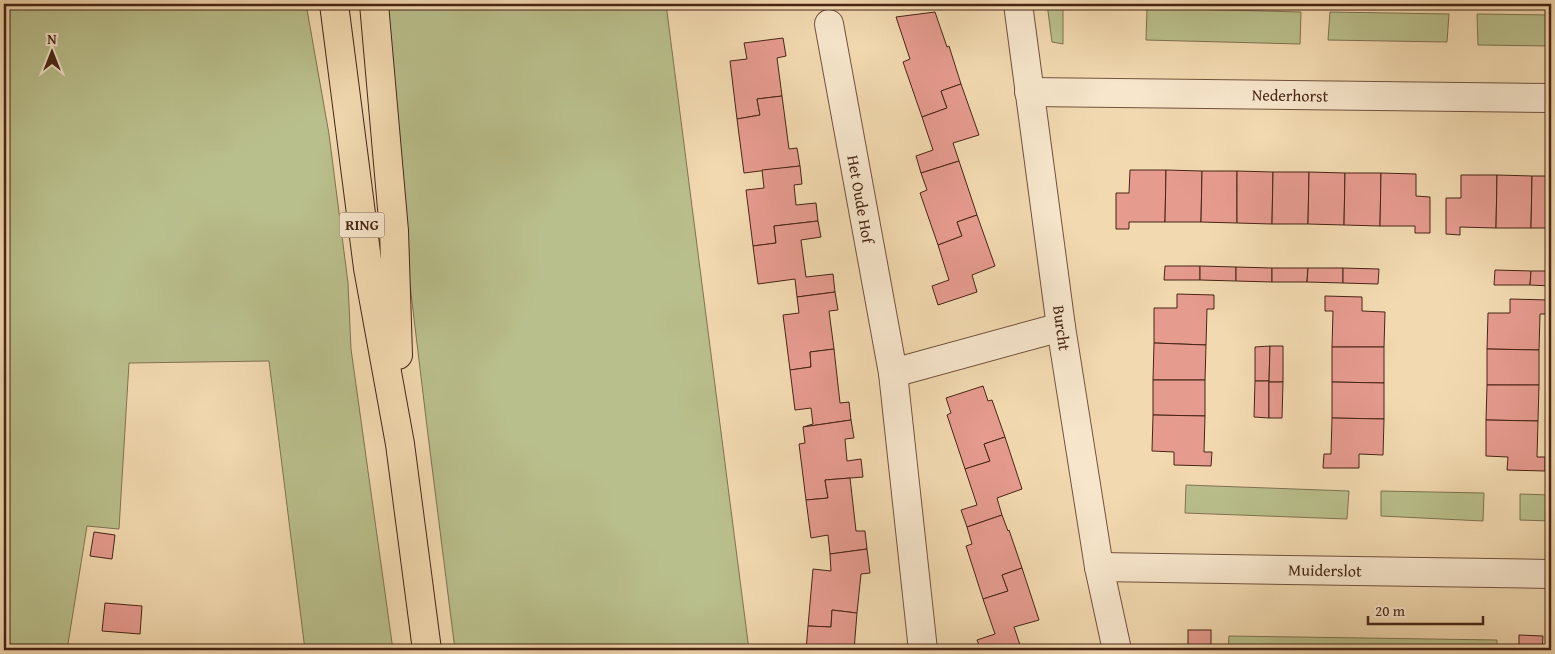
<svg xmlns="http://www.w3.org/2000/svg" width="1555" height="654" font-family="'Gentium Book Plus',serif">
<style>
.green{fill:#b9bf8c;stroke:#807250}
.building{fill:#e69b8f;stroke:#472515}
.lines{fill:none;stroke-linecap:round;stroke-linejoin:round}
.minor-casing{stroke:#72523c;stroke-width:30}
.primary-casing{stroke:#472515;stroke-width:30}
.minor{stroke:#f7e6cc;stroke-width:28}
.primary{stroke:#f2d9b0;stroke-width:28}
.labels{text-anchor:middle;stroke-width:4;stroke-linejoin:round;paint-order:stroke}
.shield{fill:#f7e6cc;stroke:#7c5f4c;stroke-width:1}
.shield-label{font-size:15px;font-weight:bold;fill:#472515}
.street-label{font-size:16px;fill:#472515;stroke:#f7e6cc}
</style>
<rect width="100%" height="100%" fill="#f2d9b0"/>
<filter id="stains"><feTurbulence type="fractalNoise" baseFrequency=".004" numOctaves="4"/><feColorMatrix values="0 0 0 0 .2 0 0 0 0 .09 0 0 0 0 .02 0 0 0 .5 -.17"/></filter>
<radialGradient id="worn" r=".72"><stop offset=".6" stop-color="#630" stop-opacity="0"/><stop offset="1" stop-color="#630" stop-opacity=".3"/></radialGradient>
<!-- green -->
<g class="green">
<path d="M 4,4 L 306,4 L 329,134 L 348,283 L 351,349 L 393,650 L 305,650 L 269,361 L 129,363 L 119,529 L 87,526 L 67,650 L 4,650 Z"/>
<path d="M 385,4 L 666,4 L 749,650 L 455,650 L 428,435 L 401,210 Z"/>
<path d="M 1047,4 L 1063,4 L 1063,44 L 1052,42 Z"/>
<path d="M 1147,8 L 1301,12 L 1300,44 L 1146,40 Z"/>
<path d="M 1330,12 L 1449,14 L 1447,42 L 1328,40 Z"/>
<path d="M 1477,14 L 1551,15 L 1551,46 L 1478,45 Z"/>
<path d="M 1186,485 L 1349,491 L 1347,519 L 1185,513 Z"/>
<path d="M 1381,491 L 1484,493 L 1483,521 L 1381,516 Z"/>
<path d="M 1520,494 L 1551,495 L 1551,521 L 1520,520 Z"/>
<path d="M 1229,636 L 1497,640 L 1497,650 L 1228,650 Z"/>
</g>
<!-- building -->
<g class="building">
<path d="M 935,12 L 947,47 L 949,46 L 961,84 L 941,91 L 947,108 L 922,117 L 903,62 L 910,59 L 896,17 Z"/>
<path d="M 783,38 L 786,56 L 777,58 L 782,96 L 757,99 L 760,115 L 737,119 L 730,61 L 747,59 L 744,43 Z"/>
<path d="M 961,84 L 979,135 L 953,143 L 959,161 L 921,173 L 916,156 L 933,150 L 922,117 L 947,108 L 941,91 Z"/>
<path d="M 782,96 L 789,149 L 797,148 L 800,166 L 744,173 L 737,119 L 760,115 L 757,99 Z"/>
<path d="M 959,161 L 977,215 L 957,222 L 962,236 L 938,245 L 920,193 L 927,190 L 921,173 Z"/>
<path d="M 800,166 L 802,184 L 794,185 L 796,205 L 816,203 L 818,221 L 774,226 L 776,243 L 753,246 L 746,190 L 764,188 L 762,170 Z"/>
<path d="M 1130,170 L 1166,170 L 1165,222 L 1129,222 L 1129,229 L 1116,229 L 1116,193 L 1129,193 Z"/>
<path d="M 1166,170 L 1202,171 L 1201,222 L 1165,222 Z"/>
<path d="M 1202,171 L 1237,171 L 1237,223 L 1201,222 Z"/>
<path d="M 1237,171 L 1273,172 L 1272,224 L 1237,223 Z"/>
<path d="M 1273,172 L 1309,172 L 1308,224 L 1272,224 Z"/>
<path d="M 1309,172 L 1345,173 L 1344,225 L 1308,224 Z"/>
<path d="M 1345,173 L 1381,173 L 1380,226 L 1344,225 Z"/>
<path d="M 1381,173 L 1416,174 L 1416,196 L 1430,197 L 1430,233 L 1415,233 L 1415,226 L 1380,226 Z"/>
<path d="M 1461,175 L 1497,175 L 1496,228 L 1460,227 L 1460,235 L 1446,234 L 1446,198 L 1461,198 Z"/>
<path d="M 1497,175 L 1532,176 L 1531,228 L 1496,228 Z"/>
<path d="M 1532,176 L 1551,176 L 1551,228 L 1531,228 Z"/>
<path d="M 977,215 L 995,266 L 972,275 L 977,292 L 938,305 L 932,286 L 949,280 L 938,245 L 962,236 L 957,222 Z"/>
<path d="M 818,221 L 821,237 L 801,240 L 806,277 L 833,274 L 835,292 L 797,297 L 795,279 L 758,284 L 753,246 L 776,243 L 774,226 Z"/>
<path d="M 1165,266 L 1200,266 L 1200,280 L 1164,280 Z"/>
<path d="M 1200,266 L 1236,267 L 1236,281 L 1200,280 Z"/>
<path d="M 1236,267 L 1272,268 L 1272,282 L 1236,281 Z"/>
<path d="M 1272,268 L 1308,268 L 1307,282 L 1272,282 Z"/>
<path d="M 1308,268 L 1343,268 L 1343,283 L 1307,282 Z"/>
<path d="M 1343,268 L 1379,269 L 1378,284 L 1343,283 Z"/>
<path d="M 1495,270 L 1531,271 L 1530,285 L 1494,285 Z"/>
<path d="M 1531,271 L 1551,271 L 1551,286 L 1530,285 Z"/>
<path d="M 835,292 L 838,310 L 829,311 L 834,349 L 810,352 L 811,367 L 790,370 L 783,315 L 799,313 L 797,297 Z"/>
<path d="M 1177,294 L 1214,295 L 1214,309 L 1207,309 L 1206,345 L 1154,343 L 1154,308 L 1177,308 Z"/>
<path d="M 1325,296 L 1362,297 L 1362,311 L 1385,312 L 1384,347 L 1332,347 L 1333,311 L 1325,311 Z"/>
<path d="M 1510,299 L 1548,300 L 1548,314 L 1540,314 L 1539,350 L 1487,349 L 1488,313 L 1510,313 Z"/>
<path d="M 1154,343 L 1206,345 L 1205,380 L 1153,380 Z"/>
<path d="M 1270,346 L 1269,381 L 1255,381 L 1255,347 Z"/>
<path d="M 1270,346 L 1283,346 L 1283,382 L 1269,382 Z"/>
<path d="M 1332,347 L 1384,347 L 1384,383 L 1332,382 Z"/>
<path d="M 834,349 L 840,403 L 849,402 L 851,420 L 803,427 L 813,424 L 811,408 L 795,410 L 790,370 L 811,367 L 810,352 Z"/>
<path d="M 1487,349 L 1539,350 L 1539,385 L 1487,385 Z"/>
<path d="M 1153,380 L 1205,380 L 1205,416 L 1153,415 Z"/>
<path d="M 1255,381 L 1269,381 L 1269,418 L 1254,417 Z"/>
<path d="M 1269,382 L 1283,382 L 1282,418 L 1269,418 Z"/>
<path d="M 1332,382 L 1384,383 L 1384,419 L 1332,418 Z"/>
<path d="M 1487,385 L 1539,385 L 1538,421 L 1486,420 Z"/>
<path d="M 983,386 L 988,401 L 992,400 L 1005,437 L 984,444 L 990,461 L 965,469 L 947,415 L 951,413 L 946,398 Z"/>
<path d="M 1153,415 L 1205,416 L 1204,452 L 1212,452 L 1211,466 L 1174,465 L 1174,452 L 1152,451 Z"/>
<path d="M 1332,418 L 1384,419 L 1383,455 L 1359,454 L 1359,468 L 1323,468 L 1324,454 L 1331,454 Z"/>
<path d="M 851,420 L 854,438 L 845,439 L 847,461 L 861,459 L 863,477 L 825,480 L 828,498 L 806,500 L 799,444 L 805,443 L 803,427 Z"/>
<path d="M 1486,420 L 1538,421 L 1537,457 L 1545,457 L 1545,471 L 1507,470 L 1508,457 L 1486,456 Z"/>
<path d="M 1005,437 L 1022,489 L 997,498 L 1002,515 L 967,527 L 961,510 L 977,505 L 965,469 L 990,461 L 984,444 Z"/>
<path d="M 850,478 L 856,531 L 865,531 L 867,549 L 830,554 L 828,535 L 811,538 L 806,500 L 828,498 L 825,480 Z"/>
<path d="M 1002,515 L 1008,531 L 1009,530 L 1022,568 L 1002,575 L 1008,591 L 983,599 L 966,546 L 972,544 L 967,527 Z"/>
<path d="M 94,532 L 115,535 L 112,559 L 90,556 Z"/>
<path d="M 867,549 L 870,573 L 861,574 L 857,613 L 832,610 L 831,627 L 808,626 L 813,569 L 831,571 L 830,554 Z"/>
<path d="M 1022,568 L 1039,620 L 1014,627 L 1020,645 L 1003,650 L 981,650 L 977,640 L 995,634 L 983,599 L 1008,591 L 1002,575 Z"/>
<path d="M 105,603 L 142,606 L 140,634 L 102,631 Z"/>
<path d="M 832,610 L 857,613 L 854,650 L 806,650 L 808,626 L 831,627 Z"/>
<rect x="1188" y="630" width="23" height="20"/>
<path d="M 1519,635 L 1543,636 L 1542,650 L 1519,650 Z"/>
<path d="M 1020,645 L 1022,650 L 1003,650 Z"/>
</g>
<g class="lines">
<!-- minor casing -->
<g class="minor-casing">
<g id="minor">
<path d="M 1018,4 L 1061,327 L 1099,567 L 1117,650"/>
<path d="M 829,24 L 893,373 L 923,650"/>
<path d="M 1029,92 L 1551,98"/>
<path d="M 893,373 L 1061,327"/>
<path d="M 1099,567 L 1551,574"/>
</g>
</g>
<!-- primary casing -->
<g class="primary-casing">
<g id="primary">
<path d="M 334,4 L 368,268 L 400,444 L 427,650"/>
<path d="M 374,4 L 394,231 L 398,355"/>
</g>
</g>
<!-- minor -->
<use href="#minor" class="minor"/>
<!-- primary -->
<use href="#primary" class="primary"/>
</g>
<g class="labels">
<!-- shield labels -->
<rect class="shield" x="339.5" y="212.5" width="45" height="25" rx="4"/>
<g class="shield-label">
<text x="362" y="230">RING</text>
</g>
<!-- street labels -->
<g class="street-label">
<text transform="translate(1290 95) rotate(1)" y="6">Nederhorst</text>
<text transform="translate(861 199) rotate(80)" y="6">Het Oude Hof</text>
<text transform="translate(1062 328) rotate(82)" y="6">Burcht</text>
<text transform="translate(1325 570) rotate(1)" y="6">Muiderslot</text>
</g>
</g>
<!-- margin -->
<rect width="1555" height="654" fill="none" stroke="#f2d9b0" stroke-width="20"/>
<rect x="5" y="5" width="1545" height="644" fill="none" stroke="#472515" stroke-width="2.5"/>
<rect x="10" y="10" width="1535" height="634" fill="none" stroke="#472515"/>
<!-- north arrow -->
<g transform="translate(52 52)" stroke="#f7e6cc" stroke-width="4" paint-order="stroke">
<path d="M0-4L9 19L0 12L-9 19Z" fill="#472515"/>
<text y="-8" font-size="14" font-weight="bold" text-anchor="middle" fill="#472515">N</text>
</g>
<!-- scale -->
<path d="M1368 616v8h115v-8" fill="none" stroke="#472515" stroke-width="2.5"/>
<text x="1375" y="616" font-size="15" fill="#472515" stroke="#f7e6cc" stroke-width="4" paint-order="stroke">20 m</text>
<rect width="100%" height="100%" filter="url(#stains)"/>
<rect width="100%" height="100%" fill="url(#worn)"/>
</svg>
